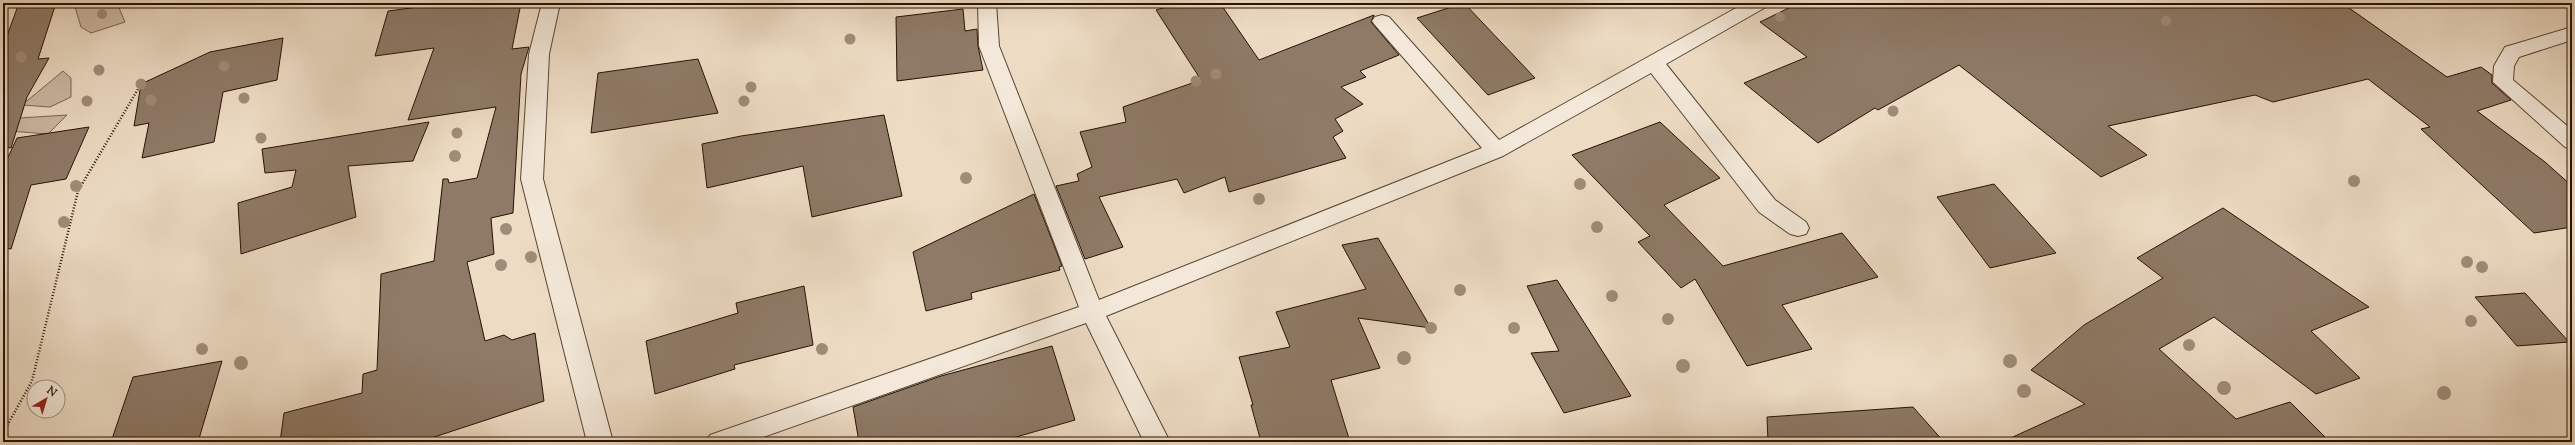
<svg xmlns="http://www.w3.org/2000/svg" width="2575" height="445" font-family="'Sorts Mill Goudy',serif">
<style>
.green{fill:#ccb9a3;stroke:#7a6452}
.building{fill:#8e7a67;stroke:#281002}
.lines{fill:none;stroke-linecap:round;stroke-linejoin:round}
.minor-casing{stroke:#594332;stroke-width:2}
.path{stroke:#281002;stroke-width:2.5;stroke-dasharray:1 2;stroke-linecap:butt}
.minor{fill:#f3e8d9;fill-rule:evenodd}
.tree{fill:#a08c78}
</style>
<rect width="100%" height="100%" fill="#eddcc4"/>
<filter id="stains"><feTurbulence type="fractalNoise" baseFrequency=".005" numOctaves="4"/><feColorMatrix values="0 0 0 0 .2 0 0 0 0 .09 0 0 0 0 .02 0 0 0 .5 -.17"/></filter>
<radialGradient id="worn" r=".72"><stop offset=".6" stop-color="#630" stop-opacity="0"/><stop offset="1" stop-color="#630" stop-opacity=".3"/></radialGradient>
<!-- green -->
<g class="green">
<path d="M 85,3 L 117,3 L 125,22 L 91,33 L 81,27 L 75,7 Z"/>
<path d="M 63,71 L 71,78 L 71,97 L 50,107 L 22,105 Z"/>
<path d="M 67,115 L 48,134 L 9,131 L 19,118 Z"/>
</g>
<!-- building -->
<g class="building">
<path d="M 19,3 L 56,3 L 38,59 L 49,58 L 27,97 L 11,148 L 3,147 L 3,47 Z"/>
<path d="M 448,3 L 521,3 L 512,49 L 529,47 L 521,74 L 513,213 L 491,218 L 494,254 L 467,262 L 485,341 L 504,335 L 512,340 L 535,333 L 544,401 L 419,442 L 280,442 L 284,413 L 362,393 L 363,374 L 377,370 L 381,274 L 434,261 L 443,179 L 448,179 L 449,183 L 477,178 L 496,107 L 408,120 L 434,48 L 375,56 L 388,11 Z"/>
<path d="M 1181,3 L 1220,3 L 1259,60 L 1374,15 L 1371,22 L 1399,55 L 1360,71 L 1366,77 L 1341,87 L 1363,104 L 1335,119 L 1343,131 L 1333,137 L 1346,158 L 1229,192 L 1225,177 L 1184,193 L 1177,179 L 1099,197 L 1123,247 L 1085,259 L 1056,186 L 1079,181 L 1077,174 L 1092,167 L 1080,132 L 1126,122 L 1123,107 L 1201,80 L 1156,10 Z"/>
<path d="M 1464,3 L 1535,78 L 1488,95 L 1417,18 Z"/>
<path d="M 1799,3 L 2342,3 L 2447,77 L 2481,67 L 2492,75 L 2492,83 L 2511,100 L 2477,111 L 2545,162 L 2572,186 L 2572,227 L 2534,233 L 2421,129 L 2430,127 L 2368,79 L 2273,102 L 2255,95 L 2108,126 L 2147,155 L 2101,177 L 1959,65 L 1878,110 L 1875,108 L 1818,143 L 1744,83 L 1807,57 L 1760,22 Z"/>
<path d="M 963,9 L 965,31 L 977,29 L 978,46 L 983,70 L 897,81 L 896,17 Z"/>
<path d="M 283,38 L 277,80 L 223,92 L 214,142 L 142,158 L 149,123 L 134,126 L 141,84 L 210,52 Z"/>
<path d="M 698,59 L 718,113 L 591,133 L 598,73 Z"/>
<path d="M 884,115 L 902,196 L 812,217 L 803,166 L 707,188 L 702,144 L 741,136 Z"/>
<path d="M 429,122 L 413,161 L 348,166 L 356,217 L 241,254 L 238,203 L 292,187 L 296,170 L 265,173 L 262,149 Z"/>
<path d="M 1660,122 L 1720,178 L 1664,205 L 1723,266 L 1842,233 L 1878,277 L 1782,305 L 1812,349 L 1747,366 L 1695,279 L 1681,288 L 1638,242 L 1650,236 L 1572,155 Z"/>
<path d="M 89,127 L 66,179 L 31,185 L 11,249 L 3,248 L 3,168 L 17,138 Z"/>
<path d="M 1994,184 L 2056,253 L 1990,268 L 1937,197 Z"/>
<path d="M 1034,194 L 1062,266 L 1059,267 L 1060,270 L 971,293 L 972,299 L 926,311 L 913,252 Z"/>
<path d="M 2223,208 L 2369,307 L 2311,331 L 2360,378 L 2316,394 L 2214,317 L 2159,349 L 2236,419 L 2290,402 L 2330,442 L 2002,442 L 2085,404 L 2031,370 L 2084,325 L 2163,278 L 2137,258 Z"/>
<path d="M 1378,238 L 1431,328 L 1358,318 L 1380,368 L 1331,380 L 1350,442 L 1261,442 L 1251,405 L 1253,405 L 1239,357 L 1290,347 L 1276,312 L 1366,289 L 1342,245 Z"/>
<path d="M 1557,280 L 1631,396 L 1564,413 L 1531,353 L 1559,351 L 1527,286 Z"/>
<path d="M 804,286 L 813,345 L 734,365 L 735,369 L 655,394 L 646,341 L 738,313 L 736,303 Z"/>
<path d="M 2525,293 L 2569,342 L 2517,346 L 2475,297 Z"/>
<path d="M 1052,346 L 1075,420 L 999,442 L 859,442 L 853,407 L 941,376 Z"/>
<path d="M 222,361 L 198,442 L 111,442 L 133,377 Z"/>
<path d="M 1913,407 L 1944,442 L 1768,442 L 1767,417 Z"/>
</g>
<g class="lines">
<!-- minor casing -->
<g class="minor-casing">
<g id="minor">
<path d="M 542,3 L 560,3 L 549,54 L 543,179 L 613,442 L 587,442 L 521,179 L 529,54 Z"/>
<path d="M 978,3 L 996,3 L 999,46 L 1099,300 L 1482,148 L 1375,25 L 1372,21 L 1375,17 L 1382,15 L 1389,17 L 1499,140 L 1745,3 L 1768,3 L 1766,7 L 1666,64 L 1775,200 L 1806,222 L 1809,228 L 1806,234 L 1798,236 L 1790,234 L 1759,212 L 1651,73 L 1503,156 L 1106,316 L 1170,442 L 1144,442 L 1086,323 L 749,442 L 706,442 L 710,435 L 1079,307 L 979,46 Z"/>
<path d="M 2572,27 L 2572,40 L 2519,57 L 2514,66 L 2513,80 L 2572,130 L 2572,149 L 2565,147 L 2493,82 L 2494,66 L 2505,47 Z"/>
</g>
</g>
<!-- path -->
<path class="path" d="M 3,433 L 32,381 L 78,191 L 141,84"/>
<!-- minor -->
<use href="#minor" class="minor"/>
</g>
<!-- trees -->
<g class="tree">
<circle cx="102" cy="14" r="5"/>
<circle cx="1780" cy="17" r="5"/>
<circle cx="2166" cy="21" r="5"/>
<circle cx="850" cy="39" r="5.5"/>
<circle cx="21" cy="57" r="5.5"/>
<circle cx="224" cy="66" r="5.5"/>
<circle cx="99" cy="70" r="5.5"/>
<circle cx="1216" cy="74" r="5.5"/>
<circle cx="1196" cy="81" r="5.5"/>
<circle cx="141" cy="84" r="5.5"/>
<circle cx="751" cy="87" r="5.5"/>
<circle cx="244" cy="98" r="5.5"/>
<circle cx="151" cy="100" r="5.5"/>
<circle cx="87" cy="101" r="5.5"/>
<circle cx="744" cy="101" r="5.5"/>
<circle cx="1893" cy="111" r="5.5"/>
<circle cx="457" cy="133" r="5.5"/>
<circle cx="261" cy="138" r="5.5"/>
<circle cx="455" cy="156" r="6"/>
<circle cx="966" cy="178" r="6"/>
<circle cx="2354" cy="181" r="6"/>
<circle cx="1580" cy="184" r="6"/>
<circle cx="76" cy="186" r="6"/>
<circle cx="1259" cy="199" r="6"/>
<circle cx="64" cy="222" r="6"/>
<circle cx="1597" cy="227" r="6"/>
<circle cx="506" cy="229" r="6"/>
<circle cx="531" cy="257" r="6"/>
<circle cx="2467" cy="262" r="6"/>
<circle cx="501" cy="265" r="6"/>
<circle cx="2482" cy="267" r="6"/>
<circle cx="1460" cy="290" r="6"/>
<circle cx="1612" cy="296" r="6"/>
<circle cx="1668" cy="319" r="6"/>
<circle cx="2471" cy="321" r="6"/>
<circle cx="1431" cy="328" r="6"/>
<circle cx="1514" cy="328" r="6"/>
<circle cx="2189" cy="345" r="6"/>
<circle cx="202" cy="349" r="6"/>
<circle cx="822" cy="349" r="6"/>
<circle cx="1404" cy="358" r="7"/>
<circle cx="2010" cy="361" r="7"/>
<circle cx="241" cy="363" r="7"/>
<circle cx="1683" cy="366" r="7"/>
<circle cx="2224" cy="388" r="7"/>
<circle cx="2024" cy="391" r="7"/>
<circle cx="2444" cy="393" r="7"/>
</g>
<!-- margin -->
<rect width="2575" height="445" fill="none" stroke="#eddcc4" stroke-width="16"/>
<rect x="4" y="4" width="2567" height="437" fill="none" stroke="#281002" stroke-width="2"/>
<rect x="8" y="8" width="2559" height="429" fill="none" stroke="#281002"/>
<!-- north arrow -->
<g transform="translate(46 399) rotate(38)"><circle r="19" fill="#f3e8d9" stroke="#a29283"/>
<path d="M0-3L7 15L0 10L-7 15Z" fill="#8f2418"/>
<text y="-6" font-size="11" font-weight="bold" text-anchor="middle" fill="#281002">N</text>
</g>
<rect width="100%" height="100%" filter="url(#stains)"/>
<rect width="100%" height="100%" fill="url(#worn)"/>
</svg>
